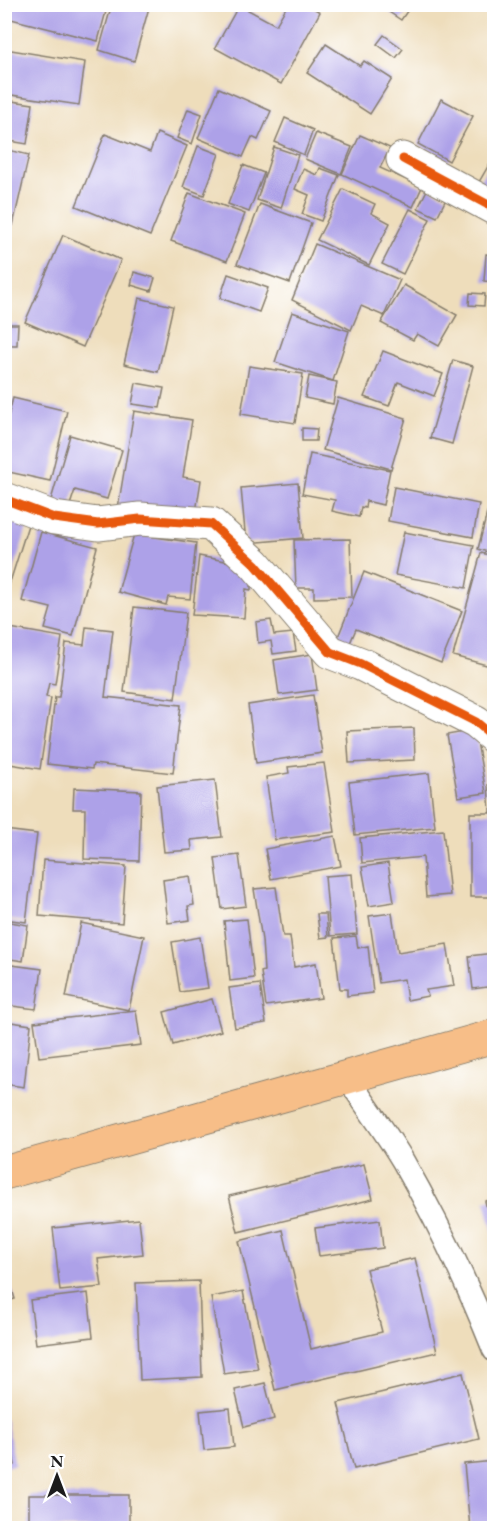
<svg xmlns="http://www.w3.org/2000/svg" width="499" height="1533" font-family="'EB Garamond',serif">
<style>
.building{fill:#ada1e8}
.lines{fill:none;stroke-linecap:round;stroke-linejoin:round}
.service-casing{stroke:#857c6c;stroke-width:25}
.minor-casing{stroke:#857c6c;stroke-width:35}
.primary-casing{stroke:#857c6c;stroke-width:35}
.service{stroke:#fff;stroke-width:22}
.minor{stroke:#fff;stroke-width:33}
.primary{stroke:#f7be88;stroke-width:33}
.cycleway-casing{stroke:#fff;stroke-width:13}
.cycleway{stroke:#e8590c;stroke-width:9}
</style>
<rect width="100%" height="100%" fill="#fff"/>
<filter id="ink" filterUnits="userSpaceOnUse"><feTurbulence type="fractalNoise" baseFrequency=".0167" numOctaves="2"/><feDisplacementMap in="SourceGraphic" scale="12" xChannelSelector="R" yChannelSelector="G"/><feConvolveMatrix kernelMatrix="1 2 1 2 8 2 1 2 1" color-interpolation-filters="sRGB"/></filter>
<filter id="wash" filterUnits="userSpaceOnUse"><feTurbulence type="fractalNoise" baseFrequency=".008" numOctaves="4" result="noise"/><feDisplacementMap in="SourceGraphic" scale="24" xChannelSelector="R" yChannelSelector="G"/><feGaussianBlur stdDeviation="1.35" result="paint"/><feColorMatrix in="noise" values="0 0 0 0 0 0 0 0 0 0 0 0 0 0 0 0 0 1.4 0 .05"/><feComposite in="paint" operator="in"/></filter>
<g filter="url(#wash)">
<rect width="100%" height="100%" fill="#edb"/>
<g id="blocks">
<!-- building -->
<g class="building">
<path d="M 11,4 L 108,4 L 98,41 L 7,18 Z"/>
<path d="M 112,4 L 150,4 L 134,61 L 99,50 Z"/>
<path d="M 288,4 L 306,4 L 320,12 L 281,84 L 215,48 L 239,5 L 276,25 Z"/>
<path d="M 394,4 L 412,4 L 401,20 L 389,12 Z"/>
<path d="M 384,35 L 403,49 L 396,58 L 377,44 Z"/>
<path d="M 326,44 L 360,66 L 364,61 L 392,79 L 370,114 L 307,73 Z"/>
<path d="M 5,49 L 85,62 L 79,105 L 5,94 Z"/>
<path d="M 219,88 L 271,111 L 258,140 L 252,137 L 243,157 L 198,138 Z"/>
<path d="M 441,99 L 473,116 L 449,161 L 418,144 Z"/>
<path d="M 4,100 L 33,104 L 27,144 L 4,140 Z"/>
<path d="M 188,109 L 202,114 L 192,144 L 177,138 Z"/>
<path d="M 285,118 L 313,130 L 304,155 L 275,142 Z"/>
<path d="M 157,133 L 187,146 L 150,236 L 76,206 L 105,134 L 150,152 Z"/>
<path d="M 316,133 L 352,147 L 341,174 L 305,159 Z"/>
<path d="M 360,135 L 390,148 L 380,168 L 422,187 L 413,207 L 342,174 Z"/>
<path d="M 198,146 L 219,154 L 204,195 L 183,187 Z"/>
<path d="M 274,147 L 298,155 L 281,208 L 257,200 Z"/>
<path d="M 4,149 L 29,155 L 13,225 L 4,223 Z"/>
<path d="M 494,156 L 494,191 L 479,182 Z"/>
<path d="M 243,165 L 264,173 L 249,212 L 228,204 Z"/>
<path d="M 320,168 L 339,175 L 321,221 L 302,214 L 309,195 L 295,189 L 303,169 L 317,175 Z"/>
<path d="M 428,188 L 447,197 L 437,217 L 418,208 Z"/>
<path d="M 343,189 L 375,204 L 371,213 L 390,223 L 369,265 L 317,240 Z"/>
<path d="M 189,193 L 245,214 L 227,261 L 171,241 Z"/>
<path d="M 260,204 L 311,223 L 290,283 L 237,264 Z"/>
<path d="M 410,209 L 430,219 L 403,274 L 382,264 Z"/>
<path d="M 63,235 L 121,260 L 83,347 L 25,322 Z"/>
<path d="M 315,244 L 400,280 L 384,316 L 361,306 L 351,330 L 292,300 Z"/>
<path d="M 486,254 L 494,255 L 494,282 L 484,281 Z"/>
<path d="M 134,272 L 155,278 L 151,291 L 131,285 Z"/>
<path d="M 228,274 L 268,288 L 259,312 L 220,298 Z"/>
<path d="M 4,282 L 9,282 L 8,307 L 4,307 Z"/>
<path d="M 404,285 L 457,315 L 439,346 L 417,334 L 413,340 L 381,323 Z"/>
<path d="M 470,293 L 485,294 L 484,306 L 469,305 Z"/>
<path d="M 139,298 L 173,306 L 158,372 L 124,364 Z"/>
<path d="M 292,312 L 349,331 L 333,381 L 275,362 Z"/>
<path d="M 4,324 L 18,324 L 17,345 L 4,345 Z"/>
<path d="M 383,351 L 443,374 L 434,396 L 398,382 L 389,406 L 364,397 Z"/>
<path d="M 453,360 L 473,366 L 452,444 L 430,438 Z"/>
<path d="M 249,366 L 303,374 L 295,423 L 241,414 Z"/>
<path d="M 309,376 L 337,382 L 333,404 L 305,398 Z"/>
<path d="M 136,383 L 164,388 L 160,408 L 132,404 Z"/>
<path d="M 13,398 L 67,411 L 50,481 L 4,471 L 4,432 Z"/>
<path d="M 338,398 L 406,418 L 391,469 L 323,450 Z"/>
<path d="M 134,411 L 192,420 L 183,477 L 201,480 L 196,512 L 118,508 Z"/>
<path d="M 302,428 L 317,429 L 316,441 L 302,441 Z"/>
<path d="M 70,435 L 122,450 L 107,499 L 75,490 L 70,505 L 51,500 Z"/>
<path d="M 310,454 L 390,470 L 383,505 L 366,501 L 365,508 L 361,507 L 359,517 L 332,511 L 335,500 L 302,494 Z"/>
<path d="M 298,483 L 303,538 L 246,543 L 241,488 Z"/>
<path d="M 394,487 L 479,504 L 473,537 L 388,521 Z"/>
<path d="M 489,505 L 494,506 L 494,554 L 478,549 Z"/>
<path d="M 4,515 L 29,522 L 5,598 L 4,598 Z"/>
<path d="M 41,532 L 97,547 L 73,636 L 45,629 L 51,608 L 22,601 Z"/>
<path d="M 404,532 L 474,545 L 466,588 L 395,575 Z"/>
<path d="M 134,534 L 196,543 L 190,599 L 168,597 L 166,605 L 118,592 Z"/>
<path d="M 350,539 L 352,597 L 314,598 L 314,588 L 296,588 L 294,540 Z"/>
<path d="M 481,553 L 494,556 L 494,667 L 453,656 Z"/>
<path d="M 199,556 L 230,562 L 251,573 L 251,590 L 246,589 L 244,618 L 192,615 Z"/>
<path d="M 364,572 L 462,611 L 441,663 L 356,629 L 350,643 L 338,637 Z"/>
<path d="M 134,607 L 186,613 L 175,699 L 124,692 Z"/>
<path d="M 271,620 L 274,635 L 293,633 L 296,651 L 273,654 L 271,641 L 258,643 L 256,622 Z"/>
<path d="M 4,627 L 62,637 L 55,684 L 49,683 L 46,697 L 51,698 L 40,769 L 4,763 Z"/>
<path d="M 86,627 L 113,630 L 105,697 L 181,705 L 173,773 L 93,764 L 92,769 L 47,764 L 55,697 L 59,697 L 66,643 L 84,645 Z"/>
<path d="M 312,654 L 317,690 L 279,695 L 274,660 Z"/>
<path d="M 313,695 L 322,753 L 256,763 L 248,705 Z"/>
<path d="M 414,728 L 415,760 L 349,763 L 347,731 Z"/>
<path d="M 475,730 L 486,793 L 458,797 L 447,735 Z"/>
<path d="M 324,763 L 335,832 L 275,840 L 266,777 L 289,773 L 288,767 Z"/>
<path d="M 429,773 L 435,827 L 355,835 L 349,782 Z"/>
<path d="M 215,780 L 222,837 L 191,840 L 192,850 L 164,852 L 157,786 Z"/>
<path d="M 494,784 L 494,811 L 490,812 L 488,785 Z"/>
<path d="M 74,788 L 141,791 L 139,861 L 84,859 L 85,809 L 73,809 Z"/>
<rect x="470" y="813" width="24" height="84"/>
<path d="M 4,830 L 37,834 L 26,922 L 4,919 Z"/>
<path d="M 443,830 L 450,895 L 426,897 L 423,857 L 362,863 L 360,838 Z"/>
<path d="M 335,836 L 341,866 L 271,879 L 265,849 Z"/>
<path d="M 239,855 L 246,906 L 222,909 L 215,858 Z"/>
<path d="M 43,860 L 126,866 L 122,923 L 39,916 Z"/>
<path d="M 388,863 L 394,902 L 369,906 L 362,867 Z"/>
<path d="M 352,874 L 357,934 L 330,936 L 325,876 Z"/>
<path d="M 190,876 L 194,905 L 188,906 L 190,920 L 168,923 L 163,880 Z"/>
<path d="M 276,887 L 283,936 L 290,936 L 294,967 L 316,963 L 321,998 L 266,1006 L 261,972 L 264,971 L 262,940 L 254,889 Z"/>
<path d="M 392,913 L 398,952 L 447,944 L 454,986 L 426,990 L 428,996 L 407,1000 L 404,979 L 379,983 L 369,916 Z"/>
<path d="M 317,914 L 326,914 L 328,937 L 320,938 Z"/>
<path d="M 247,919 L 254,978 L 230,981 L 224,921 Z"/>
<path d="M 4,921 L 28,925 L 23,961 L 4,958 Z"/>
<path d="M 81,923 L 144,936 L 129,1010 L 66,997 Z"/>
<path d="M 356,936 L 358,948 L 368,946 L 373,993 L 347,996 L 347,989 L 340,989 L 334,938 Z"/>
<path d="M 200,937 L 208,988 L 180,992 L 172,942 Z"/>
<path d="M 494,953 L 494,986 L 473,989 L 469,956 Z"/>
<path d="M 4,964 L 42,969 L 36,1009 L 4,1005 Z"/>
<path d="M 260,984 L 266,1023 L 235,1028 L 229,988 Z"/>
<path d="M 212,999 L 221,1031 L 173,1045 L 164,1012 Z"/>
<path d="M 136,1010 L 141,1045 L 39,1057 L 34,1022 Z"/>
<path d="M 4,1021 L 31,1025 L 24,1087 L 4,1084 Z"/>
<path d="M 364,1164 L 373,1199 L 238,1232 L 229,1196 Z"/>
<path d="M 494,1199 L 494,1236 L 485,1201 Z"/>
<path d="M 139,1219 L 143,1254 L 98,1259 L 102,1287 L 60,1291 L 53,1228 Z"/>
<path d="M 380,1220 L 383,1248 L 319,1256 L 315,1228 Z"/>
<path d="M 283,1230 L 311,1349 L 382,1332 L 366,1269 L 415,1258 L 437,1352 L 275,1390 L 239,1241 Z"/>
<path d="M 4,1263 L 15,1299 L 4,1302 Z"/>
<path d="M 199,1281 L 202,1377 L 140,1380 L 136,1283 Z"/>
<path d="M 243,1291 L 258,1369 L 224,1374 L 211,1297 Z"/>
<path d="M 88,1293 L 93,1337 L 36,1344 L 30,1300 Z"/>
<path d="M 463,1373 L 479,1439 L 354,1469 L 338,1403 Z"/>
<path d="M 265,1383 L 274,1419 L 244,1427 L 235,1390 Z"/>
<path d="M 230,1408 L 234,1447 L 204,1450 L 200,1411 Z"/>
<path d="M 6,1419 L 15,1465 L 4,1467 L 4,1420 Z"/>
<path d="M 494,1461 L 494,1527 L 470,1528 L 464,1464 Z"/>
<rect x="29" y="1495" width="100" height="33"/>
</g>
</g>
</g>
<g filter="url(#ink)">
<use href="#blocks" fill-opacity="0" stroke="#857c6c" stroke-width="1.5"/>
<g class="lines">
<!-- service casing -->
<g class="service-casing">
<path id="service" d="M 347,1077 C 365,1105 386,1132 403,1161 C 438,1222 468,1285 494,1350"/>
</g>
<!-- minor casing -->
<g class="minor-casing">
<g id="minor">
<path d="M 403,159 L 494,208"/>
<path d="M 4,499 L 54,518 L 98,524 L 140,519 L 211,524 L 255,564 L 330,652 L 361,664 L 476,722 L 494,737"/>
</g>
</g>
<!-- primary casing -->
<g class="primary-casing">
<path id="primary" d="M 4,1173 L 494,1036"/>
</g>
<!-- service -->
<use href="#service" class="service"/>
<!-- minor -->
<use href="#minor" class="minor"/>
<!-- primary -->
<use href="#primary" class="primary"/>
<!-- cycleway casing -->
<g class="cycleway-casing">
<g id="cycleway">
<path d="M 403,159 L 494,208"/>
<path d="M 4,499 L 54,518 L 98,524 L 140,519 L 211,524 L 255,564 L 330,652 L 361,664 L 476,722 L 494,737"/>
</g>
</g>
<!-- cycleway -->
<use href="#cycleway" class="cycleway"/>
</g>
</g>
<!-- margin -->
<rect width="499" height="1533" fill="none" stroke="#fff" stroke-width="24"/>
<!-- north arrow -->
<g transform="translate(57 1476)" stroke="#ffffff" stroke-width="4.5" paint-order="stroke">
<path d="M0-4.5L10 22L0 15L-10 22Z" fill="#1c1c1c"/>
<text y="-9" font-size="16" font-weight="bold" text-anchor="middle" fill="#1c1c1c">N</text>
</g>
</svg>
